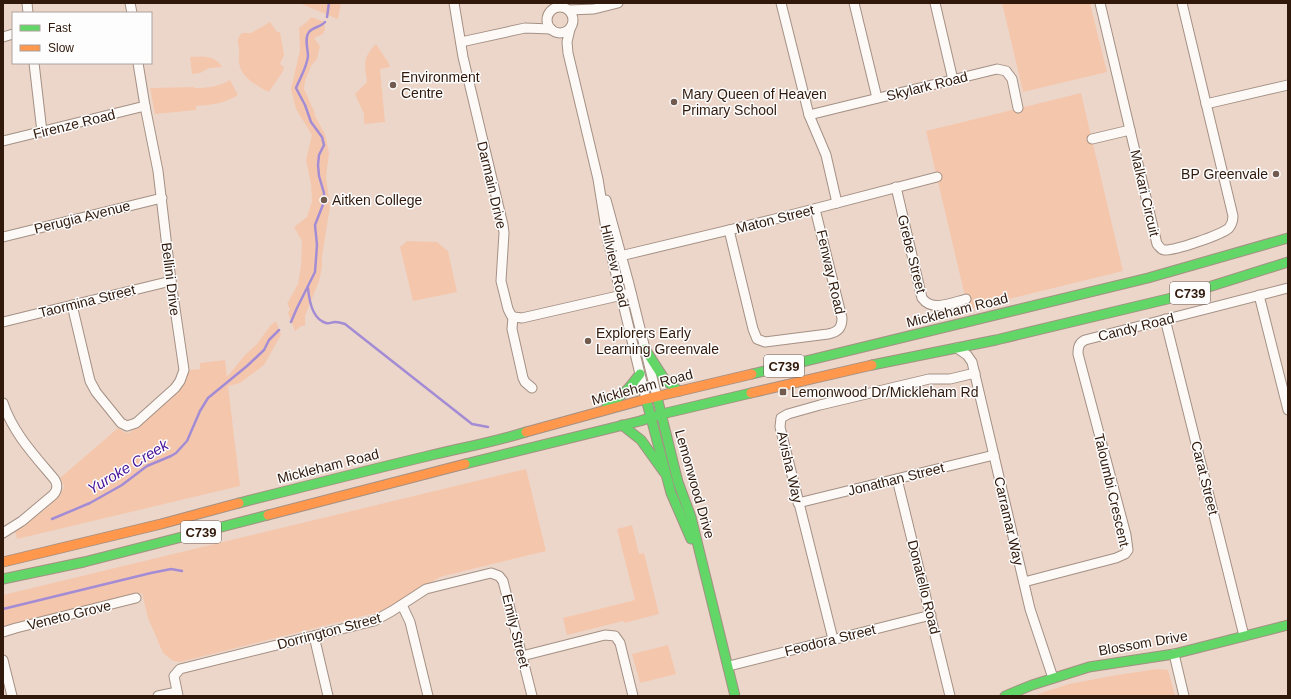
<svg xmlns="http://www.w3.org/2000/svg" width="1291" height="699" font-family="Helvetica,sans-serif">
<style>
.green{fill:#f4c7ad}
.lines{fill:none;stroke-linecap:round;stroke-linejoin:round}
.stream{stroke:#a38cd4;stroke-width:2.5}
.street-casing{stroke:#a49084;stroke-width:11}
.fast-casing{stroke:#a49084;stroke-width:11}
.slow-casing{stroke:#a49084;stroke-width:11}
.street{stroke:#fcf9f7;stroke-width:9}
.fast{stroke:#63d668;stroke-width:9}
.slow{stroke:#ff974d;stroke-width:9}
.poi-dot{fill:#725b4e;stroke:#fdfdfd;stroke-width:1.5}
.labels{text-anchor:middle;stroke-width:3;stroke-linejoin:round;paint-order:stroke}
.shield{fill:#fdfdfd;stroke:#6e5d54;stroke-width:1}
.shield-label{font-size:13px;font-weight:bold;fill:#30190b}
.poi-label{font-size:14px;fill:#30190b;stroke:#fdfdfd;text-anchor:start}
.street-label{font-size:14px;fill:#30190b;stroke:#fdfdfd}
.water-label{font-size:15px;font-style:italic;fill:#471198;stroke:#fdfdfd}
</style>
<rect width="100%" height="100%" fill="#ecd6ca"/>
<!-- green -->
<g class="green">
<path d="M 299,3 L 341,3 L 338,19 Z"/>
<path d="M 1002,3 L 1090,3 L 1107,72 L 1023,92 Z"/>
<path d="M 311,17 L 325,22 L 324,24 L 325,29 L 323,34 L 314,38 L 320,46 L 317,59 L 311,66 L 305,81 L 304,89 L 314,111 L 315,116 L 325,134 L 329,153 L 326,177 L 330,207 L 322,256 L 322,267 L 319,281 L 305,316 L 305,326 L 301,326 L 295,331 L 288,313 L 290,309 L 287,304 L 298,284 L 301,266 L 302,241 L 294,227 L 307,217 L 312,201 L 311,184 L 306,160 L 312,135 L 296,109 L 291,89 L 300,50 L 299,28 L 309,20 Z"/>
<path d="M 270,22 L 277,32 L 280,32 L 284,55 L 280,64 L 284,67 L 283,71 L 269,92 C 257,86 240,77 239,62 C 238,58 240,53 239,49 C 238,42 236,39 242,33 L 251,33 Z"/>
<path d="M 376,44 L 388,62 L 390,67 L 380,69 L 385,122 L 364,124 L 364,114 L 355,94 L 367,82 C 365,64 362,58 376,44 Z"/>
<path d="M 190,57 C 203,56 215,55 222,67 L 209,68 L 200,73 L 192,74 Z"/>
<path d="M 230,80 L 238,95 C 225,103 212,105 196,106 L 196,110 L 155,114 L 150,88 L 194,87 L 194,88 C 207,88 218,87 230,80 Z"/>
<path d="M 1081,93 L 1123,271 L 968,309 L 926,131 Z"/>
<path d="M 407,241 L 437,242 L 448,251 L 457,292 L 413,301 L 400,247 Z"/>
<path d="M 276,321 L 281,335 L 264,365 L 240,383 L 228,386 L 240,486 L 17,539 L 15,531 C 27,524 63,498 64,486 L 60,478 L 118,428 L 124,432 L 129,433 C 139,427 175,397 181,387 C 185,382 186,376 187,370 L 200,369 L 200,363 L 225,360 L 227,377 L 245,355 L 257,344 L 270,326 Z"/>
<path d="M 526,469 L 546,551 L 440,577 L 419,589 L 391,609 L 180,662 L 173,661 L 163,653 L 148,618 L 142,593 L 3,626 L 3,595 Z"/>
<path d="M 632,525 L 639,554 L 644,553 L 659,614 L 624,623 L 623,621 L 567,635 L 563,618 L 635,600 L 617,529 Z"/>
<path d="M 668,645 L 676,674 L 640,683 L 632,654 Z"/>
<path d="M 1157,669 L 1168,670 L 1175,696 L 1035,696 L 1044,692 L 1069,684 L 1111,676 Z"/>
</g>
<g class="lines">
<!-- stream -->
<g class="stream">
<path d="M 327,17 L 329,3"/>
<path d="M 308,288 C 309,300 312,319 326,323 C 329,324 332,322 335,322 C 338,322 342,323 345,324 L 472,424 L 488,427"/>
<path d="M 291,322 L 297,308 L 315,272 L 317,245 L 315,225 L 324,202 L 324,193 L 319,176 L 318,165 L 319,155 L 324,145 L 322,137 L 311,122 L 305,105 L 296,88 C 300,78 307,67 308,56 C 308,49 304,38 309,32 C 313,27 321,27 325,22"/>
<path d="M 52,519 L 90,503 L 122,485 L 147,466 L 171,456 L 176,453 L 187,441 L 200,411 L 208,398 L 247,366 L 264,350 L 269,340 L 279,330"/>
<path d="M 3,609 L 151,573 L 171,569 L 182,571"/>
</g>
<!-- street casing -->
<g class="street-casing">
<g id="street">
<path d="M 27,3 L 28,13"/>
<path d="M 130,3 L 132,13"/>
<path d="M 454,3 L 463,57 L 503,225 L 504,233 L 501,281 L 508,309 L 511,315 L 514,317 L 522,318 L 631,293"/>
<path d="M 781,3 L 809,115 L 826,155 L 837,203"/>
<path d="M 854,3 L 877,98"/>
<path d="M 935,3 L 953,80"/>
<path d="M 1100,3 L 1157,244 C 1160,247 1160,249 1164,250 C 1174,251 1221,235 1229,228 C 1232,224 1233,221 1233,216 L 1182,3"/>
<circle cx="560" cy="20" r="13"/>
<path d="M 569,10 L 594,9 L 618,3"/>
<path d="M 570,29 L 567,42 L 568,53 L 598,179 L 608,241 L 646,399"/>
<path d="M 3,37 L 13,34"/>
<path d="M 461,42 L 525,28 L 551,29"/>
<path d="M 34,63 L 42,132"/>
<path d="M 1206,104 L 1288,85"/>
<path d="M 809,115 L 997,69 L 1006,71 L 1012,79 L 1018,108"/>
<path d="M 1092,139 L 1130,130"/>
<path d="M 3,141 L 145,106"/>
<path d="M 896,187 L 922,298 C 932,312 951,303 966,299"/>
<path d="M 606,200 L 629,284 L 657,397"/>
<path d="M 729,230 L 753,329 L 757,339 L 765,342 L 828,334 C 838,332 842,328 842,318 L 815,209"/>
<path d="M 3,237 L 162,198"/>
<path d="M 612,258 L 783,217 L 937,177"/>
<path d="M 1259,295 L 1288,410"/>
<path d="M 72,305 L 90,381 L 96,392 L 121,423 L 127,426 L 136,423 L 175,388 L 180,381 L 184,370 L 171,281 L 158,171 L 145,106 L 138,63"/>
<path d="M 513,317 L 512,329 L 523,378 L 525,382 L 532,388"/>
<path d="M 1165,319 L 1244,636"/>
<path d="M 3,322 L 171,281"/>
<path d="M 957,348 L 967,355 L 972,362 L 1030,609 L 1053,678"/>
<path d="M 3,403 C 13,433 35,456 55,480 C 58,485 57,491 53,495 L 22,521 L 3,533"/>
<path d="M 897,479 L 950,696"/>
<path d="M 798,503 L 994,455"/>
<path d="M 1024,582 L 1116,558 L 1125,554 L 1128,550 L 1126,535 L 1078,354 C 1078,347 1079,343 1085,340 L 1288,288"/>
<path d="M 402,605 L 410,622 L 428,696"/>
<path d="M 3,632 L 16,628 L 136,598"/>
<path d="M 314,636 L 328,696"/>
<path d="M 833,639 L 780,427 L 781,418 L 788,414 L 820,405 L 929,379 L 950,379 L 975,373"/>
<path d="M 1174,654 L 1184,696"/>
<path d="M 522,656 L 605,635 L 615,636 L 620,643 L 633,696"/>
<path d="M 3,660 L 12,696"/>
<path d="M 729,666 L 931,615"/>
<path d="M 158,696 L 177,692"/>
<path d="M 178,696 L 174,676 L 180,669 L 374,621 L 392,611 L 426,589 L 491,573 L 499,576 L 503,581 L 532,696"/>
</g>
</g>
<!-- fast casing -->
<g class="fast-casing">
<g id="fast">
<path d="M 645,349 L 665,380 L 679,391"/>
<path d="M 872,365 L 996,340 L 1180,296 L 1288,262"/>
<path d="M 752,374 L 1148,278 L 1288,238"/>
<path d="M 657,397 L 678,482 L 691,517 L 735,696"/>
<path d="M 646,399 L 671,493 L 691,539"/>
<path d="M 606,408 L 628,389 L 640,374"/>
<path d="M 622,425 L 641,440 L 664,472"/>
<path d="M 465,464 L 640,421 L 662,414 L 751,393"/>
<path d="M 239,503 C 302,487 365,471 428,456 C 461,448 494,442 526,432"/>
<path d="M 3,579 L 84,562 L 268,515"/>
<path d="M 1005,696 L 1032,685 L 1089,667 L 1174,654 L 1288,625"/>
</g>
</g>
<!-- slow casing -->
<g class="slow-casing">
<g id="slow">
<path d="M 751,393 L 872,365"/>
<path d="M 526,432 L 646,399 L 752,374"/>
<path d="M 268,515 L 465,464"/>
<path d="M 3,562 L 161,524 L 239,503"/>
</g>
</g>
<!-- street -->
<use href="#street" class="street"/>
<!-- fast -->
<use href="#fast" class="fast"/>
<!-- slow -->
<use href="#slow" class="slow"/>
</g>
<!-- markers -->
<g class="poi-dot">
<circle cx="393" cy="85" r="4"/>
<circle cx="674" cy="102" r="4"/>
<circle cx="1276" cy="174" r="4"/>
<circle cx="324" cy="200" r="4"/>
<circle cx="588" cy="341" r="4"/>
<rect x="779" y="388" width="8" height="8" rx="2"/>
</g>
<g class="labels">
<!-- shield labels -->
<g class="shield">
<rect x="1170" y="282" width="40" height="22" rx="3"/>
<rect x="764" y="355" width="40" height="22" rx="3"/>
<rect x="181" y="521" width="40" height="22" rx="3"/>
</g>
<g class="shield-label">
<text x="1190" y="298">C739</text>
<text x="784" y="371">C739</text>
<text x="201" y="537">C739</text>
</g>
<!-- poi labels -->
<g class="poi-label">
<text x="401" y="82">Environment<tspan x="401" dy="16">Centre</tspan></text>
<text x="682" y="99">Mary Queen of Heaven<tspan x="682" dy="16">Primary School</tspan></text>
<text x="1268" y="179" text-anchor="end">BP Greenvale</text>
<text x="332" y="205">Aitken College</text>
<text x="596" y="338">Explorers Early<tspan x="596" dy="16">Learning Greenvale</tspan></text>
<text x="791" y="397">Lemonwood Dr/Mickleham Rd</text>
</g>
<!-- street labels -->
<g class="street-label">
<text transform="translate(927 86) rotate(-14)" y="5">Skylark Road</text>
<text transform="translate(74 124) rotate(-14)" y="5">Firenze Road</text>
<text transform="translate(492 185) rotate(77)" y="5">Darmain Drive</text>
<text transform="translate(1145 193) rotate(77)" y="5">Malkari Circuit</text>
<text transform="translate(82 217) rotate(-14)" y="5">Perugia Avenue</text>
<text transform="translate(775 219) rotate(-14)" y="5">Maton Street</text>
<text transform="translate(912 254) rotate(76)" y="5">Grebe Street</text>
<text transform="translate(615 266) rotate(77)" y="5">Hillview Road</text>
<text transform="translate(831 272) rotate(77)" y="5">Fenway Road</text>
<text transform="translate(171 279) rotate(83)" y="5">Bellini Drive</text>
<text transform="translate(87 301) rotate(-14)" y="5">Taormina Street</text>
<text transform="translate(957 310) rotate(-14)" y="5">Mickleham Road</text>
<text transform="translate(1136 327) rotate(-14)" y="5">Candy Road</text>
<text transform="translate(642 387) rotate(-15)" y="5">Mickleham Road</text>
<text transform="translate(328 466) rotate(-14)" y="5">Mickleham Road</text>
<text transform="translate(790 467) rotate(77)" y="5">Avisha Way</text>
<text transform="translate(1205 478) rotate(76)" y="5">Carat Street</text>
<text transform="translate(896 479) rotate(-14)" y="5">Jonathan Street</text>
<text transform="translate(695 484) rotate(74)" y="5">Lemonwood Drive</text>
<text transform="translate(1112 490) rotate(77)" y="5">Taloumbi Crescent</text>
<text transform="translate(1009 521) rotate(77)" y="5">Carramar Way</text>
<text transform="translate(924 587) rotate(76)" y="5">Donatello Road</text>
<text transform="translate(69 615) rotate(-14)" y="5">Veneto Grove</text>
<text transform="translate(329 631) rotate(-15)" y="5">Dorrington Street</text>
<text transform="translate(516 631) rotate(76)" y="5">Emily Street</text>
<text transform="translate(830 640) rotate(-14)" y="5">Feodora Street</text>
<text transform="translate(1143 643) rotate(-10)" y="5">Blossom Drive</text>
</g>
<!-- water labels -->
<g class="water-label">
<text transform="translate(128 467) rotate(-31)" y="5">Yuroke Creek</text>
</g>
</g>
<!-- border -->
<rect width="1291" height="699" fill="none" stroke="#30190b" stroke-width="8"/>
<!-- legend -->
<rect x="12" y="12" width="140" height="52" fill="#fdfdfd" stroke="#aba29c"/>
<rect x="20" y="25" width="20" height="6" fill="#63d668" stroke="#aba29c"/>
<text x="48" y="32" font-size="12" fill="#30190b">Fast</text>
<rect x="20" y="45" width="20" height="6" fill="#ff974d" stroke="#aba29c"/>
<text x="48" y="52" font-size="12" fill="#30190b">Slow</text>
</svg>
